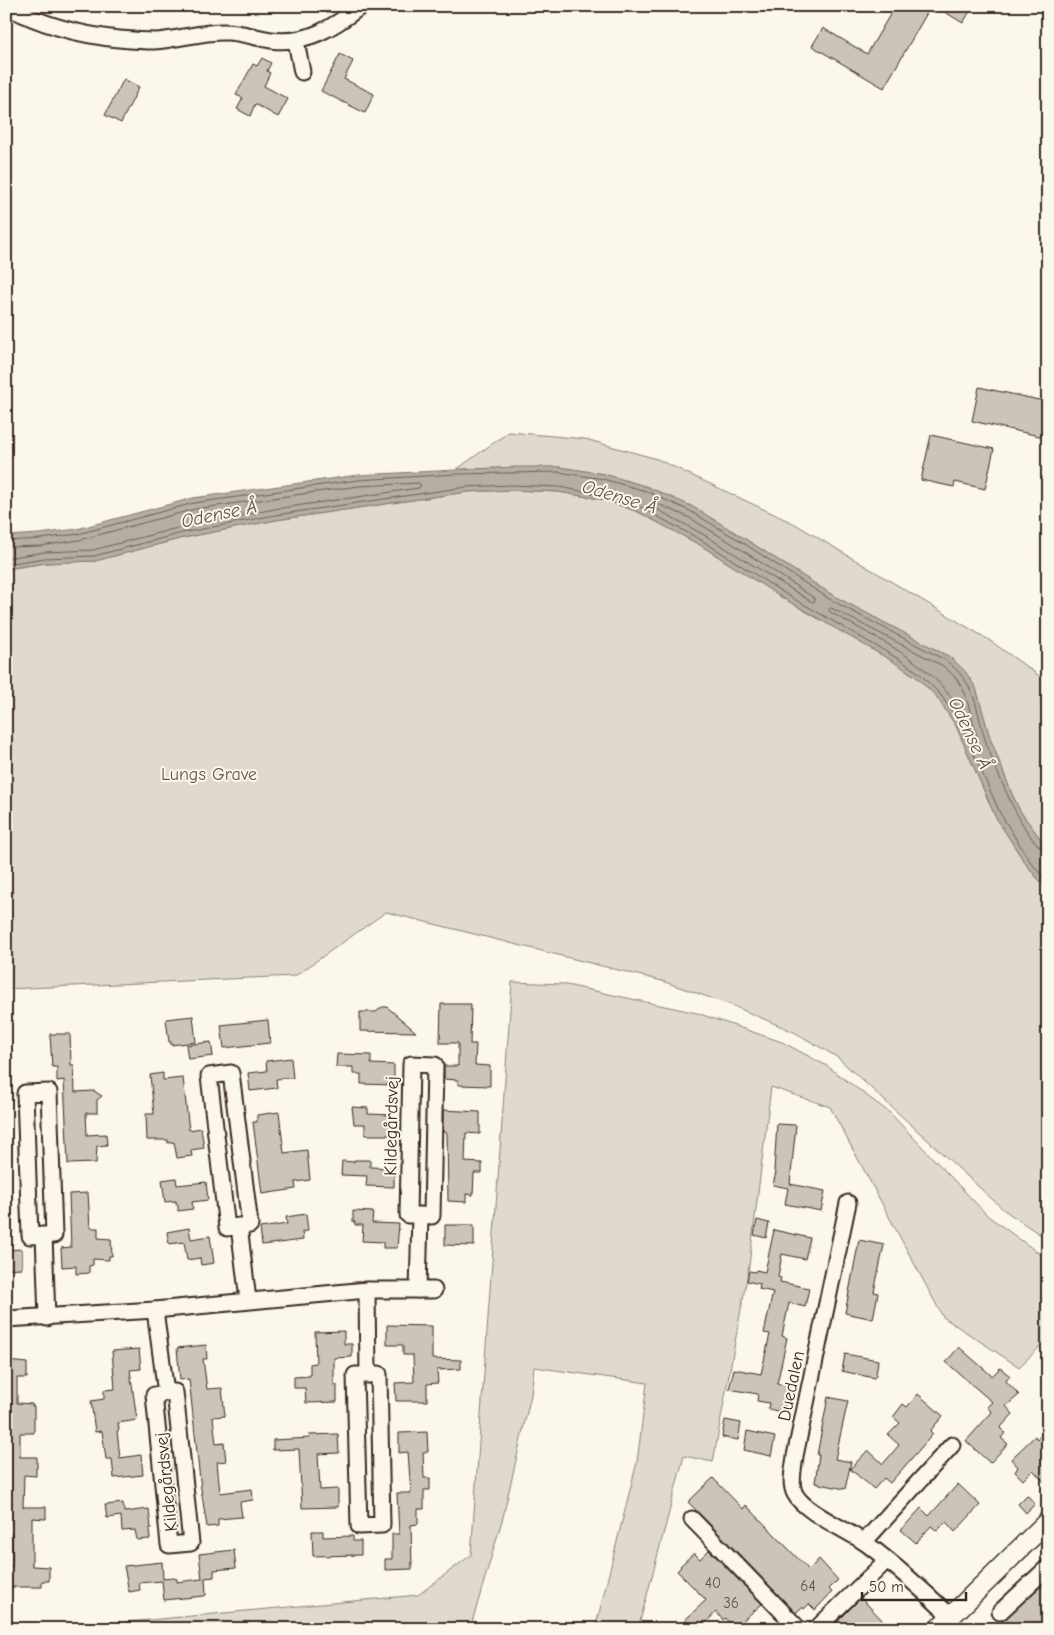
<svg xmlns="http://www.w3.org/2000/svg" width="1054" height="1635" font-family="'Comic Neue',sans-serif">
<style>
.green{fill:#dfd9ce;stroke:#8d8276}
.water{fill:#b6aea2;stroke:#85796d}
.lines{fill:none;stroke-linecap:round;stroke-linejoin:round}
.shore{stroke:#6c5f53;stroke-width:1}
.building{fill:#ccc4b9;stroke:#3b2a1e}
.minor-casing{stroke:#3b2a1e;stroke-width:19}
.tertiary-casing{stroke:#3b2a1e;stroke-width:22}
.minor{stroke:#fbf7ec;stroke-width:15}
.tertiary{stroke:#fbf7ec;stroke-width:19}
.labels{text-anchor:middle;stroke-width:4;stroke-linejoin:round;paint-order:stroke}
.number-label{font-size:15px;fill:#5f5045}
.park-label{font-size:18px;fill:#64564a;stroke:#fbf7ec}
.street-label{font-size:18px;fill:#3b2a1e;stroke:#fbf7ec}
.water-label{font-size:19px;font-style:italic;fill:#605246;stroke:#fbf7ec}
</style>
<rect width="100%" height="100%" fill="#fbf7ec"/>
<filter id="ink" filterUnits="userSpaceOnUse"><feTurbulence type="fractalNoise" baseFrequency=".02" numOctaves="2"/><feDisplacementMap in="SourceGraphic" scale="10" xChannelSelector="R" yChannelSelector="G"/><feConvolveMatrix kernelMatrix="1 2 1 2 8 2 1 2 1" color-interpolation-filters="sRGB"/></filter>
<g filter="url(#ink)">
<!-- green -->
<g class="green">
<path d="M 509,432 L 585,439 L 657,459 L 795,524 L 989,640 L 1048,682 L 1048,849 L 1020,811 L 1012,794 L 990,738 L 976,688 L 950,657 L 834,596 L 739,535 L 693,507 L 648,487 L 604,474 L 559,467 L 457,469 Z"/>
<path d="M 511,490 L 559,492 L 605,500 L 638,512 L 700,545 L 781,597 L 894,662 L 915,676 L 936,696 L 956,726 L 995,816 L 1025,863 L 1048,891 L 1048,1240 L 1004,1210 L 837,1057 L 794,1032 L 731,1005 L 662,981 L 386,912 L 295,976 L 6,989 L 6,569 L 46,563 L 95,561 L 183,538 L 276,520 L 467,492 Z"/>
<path d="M 512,982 L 562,984 L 697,1013 L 782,1042 L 827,1066 L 890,1113 L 988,1216 L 1048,1260 L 1048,1339 L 1019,1367 L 943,1317 L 830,1107 L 771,1087 L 749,1266 L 713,1462 L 684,1456 L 638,1629 L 595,1629 L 637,1462 L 647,1383 L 534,1367 L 531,1395 L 503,1517 L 470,1629 L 52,1629 L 418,1595 L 471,1555 Z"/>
</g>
<!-- water -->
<path class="water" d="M 516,467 L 559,467 L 604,474 L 648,487 L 693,507 L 739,535 L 834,596 L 950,657 L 965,671 L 976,688 L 990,738 L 1012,794 L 1020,811 L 1048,849 L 1048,891 L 1025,863 L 995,816 L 956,726 L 936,696 L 915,676 L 894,662 L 781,597 L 700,545 L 638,512 L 605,500 L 559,492 L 511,490 L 467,492 L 276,520 L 183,538 L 95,561 L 46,563 L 6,569 L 6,536 L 39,534 L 77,529 L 193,498 L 358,475 Z"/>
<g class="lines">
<!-- shore -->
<g class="shore">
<path d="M 653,502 L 688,517 L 733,544 L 814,598 L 815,601 L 812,602 L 706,536 L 653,507 L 651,504 Z"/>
<path d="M 6,541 L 40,539 L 78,534 L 194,503 L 358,480 L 457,474 L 559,472 L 603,479 L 646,491 L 690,511 L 737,539 L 831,600 L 947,661 C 957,670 966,679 971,691 C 978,706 980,724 985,739 C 992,760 1026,849 1048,851"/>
<path d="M 6,547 L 41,546 L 79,540 L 195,509 L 359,486 L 419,483 L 421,485 L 419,488 L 275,509 L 181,527 L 93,550 L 45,552 L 6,558"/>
<path d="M 6,564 L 45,558 L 94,556 L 182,533 L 275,515 L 466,487 L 511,485 L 559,487 L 607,496 L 640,507 L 703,541 L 784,593 L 897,658 L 919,673 L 940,694 L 960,723 L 1000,813 L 1029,860 L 1048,883"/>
<path d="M 831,608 L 943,666 L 956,678 L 965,693 L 977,737 L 973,736 C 965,720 957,704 945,690 C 918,656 868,634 830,612 L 829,610 Z"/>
</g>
</g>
<!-- building -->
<g class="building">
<path d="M 895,6 L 931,6 L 884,88 L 812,46 L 823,28 L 867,54 Z"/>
<path d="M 935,6 L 973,6 L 963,23 Z"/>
<path d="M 340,54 L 353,61 L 344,79 L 374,94 L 365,113 L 321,91 Z"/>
<path d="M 262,58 L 271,63 L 267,71 L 270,73 L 264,86 L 288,99 L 278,117 L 255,104 L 250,116 L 237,109 L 243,98 L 236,95 L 253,64 L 257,66 Z"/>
<path d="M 124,79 L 139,87 L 121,123 L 105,115 Z"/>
<path d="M 979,387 L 1048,402 L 1048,438 L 972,421 Z"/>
<path d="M 931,435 L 994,449 L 985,489 L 955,482 L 954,487 L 921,480 Z"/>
<path d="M 441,1004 L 471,1004 L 470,1044 L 476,1044 L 475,1065 L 490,1066 L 490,1086 L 458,1085 L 458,1080 L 444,1079 L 444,1066 L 458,1066 L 458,1043 L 440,1043 Z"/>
<path d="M 382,1007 L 387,1007 L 416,1032 L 360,1031 L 360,1012 L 376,1012 Z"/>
<path d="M 193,1016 L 196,1042 L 171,1045 L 171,1042 L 169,1042 L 166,1019 Z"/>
<path d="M 268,1020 L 270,1043 L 224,1048 L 221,1025 Z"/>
<path d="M 50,1034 L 70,1034 L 71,1065 L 74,1065 L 75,1092 L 94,1091 L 102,1096 L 97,1100 L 97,1113 L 86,1113 L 87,1135 L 106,1134 L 107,1145 L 97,1146 L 96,1163 L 68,1164 L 64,1080 L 57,1081 L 57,1067 L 52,1067 Z"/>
<path d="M 211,1042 L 213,1056 L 188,1059 L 186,1045 Z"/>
<path d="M 337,1054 L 371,1055 L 371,1064 L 394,1065 L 394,1085 L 361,1084 L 361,1074 L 353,1074 L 353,1067 L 336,1067 Z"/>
<path d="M 291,1058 L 293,1078 L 276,1079 L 277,1088 L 250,1091 L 248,1073 L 267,1071 L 266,1061 Z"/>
<path d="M 163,1073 L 163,1080 L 183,1078 L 189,1130 L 201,1128 L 204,1148 L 191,1150 L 192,1156 L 177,1158 L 174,1142 L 168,1143 L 168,1140 L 147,1140 L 146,1114 L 154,1114 L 150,1075 Z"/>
<path d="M 352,1107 L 368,1108 L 368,1114 L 393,1115 L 392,1135 L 365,1135 L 365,1124 L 354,1124 Z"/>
<path d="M 443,1110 L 480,1112 L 480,1134 L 466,1133 L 465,1162 L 482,1163 L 482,1173 L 474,1173 L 473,1195 L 466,1194 L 466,1202 L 448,1201 L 447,1133 L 443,1132 Z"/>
<path d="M 279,1112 L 284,1153 L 307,1150 L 310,1180 L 295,1182 L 296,1189 L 262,1194 L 253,1122 L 257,1122 L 257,1115 Z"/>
<path d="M 777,1124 L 796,1125 L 790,1184 L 825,1191 L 821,1211 L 785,1204 L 788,1188 L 773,1185 L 776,1172 L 774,1171 Z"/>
<path d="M 354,1160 L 370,1160 L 370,1167 L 394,1168 L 394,1187 L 366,1186 L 367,1176 L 341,1175 L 342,1161 L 354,1162 Z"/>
<path d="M 176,1178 L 177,1185 L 206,1182 L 208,1200 L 192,1202 L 193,1209 L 178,1211 L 178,1204 L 176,1204 L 176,1201 L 165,1202 L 162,1180 Z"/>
<path d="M 88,1193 L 90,1228 L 98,1228 L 98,1238 L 111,1239 L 112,1256 L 109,1256 L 109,1260 L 93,1259 L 93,1265 L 89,1266 L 89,1273 L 76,1274 L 76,1266 L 62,1267 L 61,1248 L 71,1247 L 69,1194 Z"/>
<path d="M 353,1211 L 373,1212 L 372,1223 L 399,1224 L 397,1248 L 383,1248 L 383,1242 L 362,1241 L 363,1225 L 355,1225 L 355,1222 L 353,1222 Z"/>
<path d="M 306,1214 L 308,1231 L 302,1232 L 303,1240 L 262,1245 L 260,1228 L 287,1224 L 286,1217 Z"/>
<path d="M 757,1220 L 769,1223 L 766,1238 L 754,1235 Z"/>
<path d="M 445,1225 L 474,1225 L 474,1246 L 445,1245 Z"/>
<path d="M 189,1228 L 191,1239 L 210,1236 L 214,1263 L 201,1265 L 200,1258 L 187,1260 L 184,1242 L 169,1244 L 167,1232 Z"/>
<path d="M 774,1230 L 810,1238 L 805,1259 L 782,1254 L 778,1277 L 781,1278 L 780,1282 L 809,1288 L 805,1307 L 789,1303 L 782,1336 L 787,1338 L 777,1384 L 789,1387 L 785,1406 L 783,1406 L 782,1412 L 768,1409 L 769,1403 L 757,1401 L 758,1394 L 729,1389 L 734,1369 L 761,1374 L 770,1334 L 764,1333 L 773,1292 L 759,1289 L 760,1284 L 747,1281 L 749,1271 L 755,1272 L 756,1270 L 765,1272 Z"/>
<path d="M 859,1240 L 884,1245 L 874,1292 L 878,1293 L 873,1319 L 845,1313 Z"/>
<path d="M 22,1249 L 22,1268 L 6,1269 L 6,1250 Z"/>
<path d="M 387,1325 L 432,1326 L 432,1359 L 461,1360 L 461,1369 L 437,1370 L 438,1383 L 427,1384 L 427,1401 L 396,1401 L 395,1383 L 414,1382 L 413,1355 L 403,1355 L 403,1345 L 387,1345 Z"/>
<path d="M 344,1331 L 344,1344 L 352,1344 L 352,1357 L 334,1358 L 334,1385 L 337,1385 L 337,1402 L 306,1403 L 305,1388 L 294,1388 L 294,1377 L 310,1376 L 310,1364 L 316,1363 L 315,1332 Z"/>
<path d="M 206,1345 L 207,1359 L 203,1359 L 207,1389 L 222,1388 L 225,1416 L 213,1417 L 216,1444 L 224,1443 L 226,1461 L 217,1462 L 220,1493 L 252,1489 L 253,1500 L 240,1502 L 242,1517 L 218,1519 L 218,1526 L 207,1527 L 201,1489 L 189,1379 L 180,1380 L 177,1348 Z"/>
<path d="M 959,1347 L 992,1376 L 1000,1368 L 1010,1376 L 1006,1381 L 1019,1395 L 1006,1406 L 1013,1414 L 1000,1428 L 1005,1433 L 1001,1438 L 1008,1444 L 990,1463 L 966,1441 L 992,1412 L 987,1407 L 992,1402 L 946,1362 Z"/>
<path d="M 139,1349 L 141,1369 L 130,1370 L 137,1420 L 118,1423 L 119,1430 L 117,1431 L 120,1458 L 141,1455 L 143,1475 L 114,1478 L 112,1459 L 106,1459 L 102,1431 L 95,1432 L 91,1401 L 104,1399 L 104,1390 L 115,1389 L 112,1351 Z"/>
<path d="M 845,1354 L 878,1360 L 876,1376 L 874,1378 L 842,1371 Z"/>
<path d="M 6,1361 L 27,1363 L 27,1378 L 17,1378 L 17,1403 L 32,1404 L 32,1406 L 34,1406 L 34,1433 L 20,1433 L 20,1457 L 37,1457 L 37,1468 L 36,1468 L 36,1476 L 24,1475 L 23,1507 L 46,1507 L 46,1519 L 32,1518 L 32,1566 L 49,1567 L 49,1581 L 42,1581 L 42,1587 L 6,1587 L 7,1566 L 12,1566 L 12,1534 L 6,1534 Z"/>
<path d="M 918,1394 L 943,1416 L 930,1431 L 933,1434 L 890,1483 L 884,1478 L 874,1489 L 850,1469 L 868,1450 L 883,1464 L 899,1445 L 888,1435 L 900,1423 L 893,1417 L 903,1404 L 907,1407 Z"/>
<path d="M 828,1397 L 848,1401 L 835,1459 L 851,1462 L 845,1489 L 815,1483 L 819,1455 L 817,1455 Z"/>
<path d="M 725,1420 L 741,1423 L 738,1440 L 722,1437 Z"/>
<path d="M 1048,1429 L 1048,1486 L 1033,1470 L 1023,1480 L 1015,1472 L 1018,1467 L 1011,1459 L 1035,1436 L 1037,1439 Z"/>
<path d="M 747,1431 L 775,1437 L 771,1456 L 744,1450 Z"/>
<path d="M 427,1432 L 428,1452 L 423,1452 L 424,1478 L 430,1478 L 430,1490 L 424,1490 L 424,1509 L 418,1509 L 418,1524 L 411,1525 L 412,1569 L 385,1570 L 385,1559 L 392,1559 L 392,1534 L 399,1534 L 397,1493 L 411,1493 L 408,1452 L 399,1453 L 399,1433 Z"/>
<path d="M 338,1434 L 339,1453 L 318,1454 L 320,1490 L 338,1489 L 338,1507 L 302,1508 L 299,1449 L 273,1450 L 273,1440 L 310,1438 L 309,1435 Z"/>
<path d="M 713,1478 L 743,1509 L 746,1505 L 809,1570 L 819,1559 L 838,1580 L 829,1589 L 832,1592 L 815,1610 L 809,1604 L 804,1609 L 802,1607 L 796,1613 L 688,1502 Z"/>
<path d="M 958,1484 L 980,1505 L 955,1532 L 946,1522 L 937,1531 L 931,1526 L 916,1543 L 901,1530 L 921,1508 L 929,1516 Z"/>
<path d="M 1027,1495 L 1035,1504 L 1026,1513 L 1018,1504 Z"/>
<path d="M 123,1503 L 124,1512 L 149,1509 L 151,1528 L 149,1529 L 150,1539 L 137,1540 L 135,1530 L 122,1531 L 121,1516 L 107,1518 L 105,1505 Z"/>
<path d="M 312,1531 L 323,1531 L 323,1537 L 353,1536 L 353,1541 L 361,1541 L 361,1555 L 313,1556 Z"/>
<path d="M 234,1550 L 236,1568 L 214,1570 L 214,1577 L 205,1578 L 206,1595 L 204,1596 L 164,1600 L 162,1581 L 139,1583 L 140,1590 L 129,1592 L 124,1566 L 162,1562 L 163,1579 L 173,1578 L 177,1579 L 177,1582 L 202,1579 L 199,1554 Z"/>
<path d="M 709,1550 L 762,1604 L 734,1628 L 725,1618 L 723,1620 L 716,1612 L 700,1629 L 694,1629 L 685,1620 L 706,1600 L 677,1571 L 681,1567 L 680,1566 L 694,1553 L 700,1559 Z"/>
<path d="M 1041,1586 L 1048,1593 L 1048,1629 L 993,1629 Z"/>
<path d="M 861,1598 L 885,1623 L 880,1629 L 830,1629 Z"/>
</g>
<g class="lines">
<!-- minor casing -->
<g class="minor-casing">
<g id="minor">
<path d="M 6,6 C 42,25 79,35 119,39 C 131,40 143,41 154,41 C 178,40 202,31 226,32 C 241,32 256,38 271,40 C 306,45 334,27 361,6"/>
<path d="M 296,41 L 302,72"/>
<path d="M 848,1203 L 795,1456 C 794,1467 789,1483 795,1494 C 805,1513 848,1530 867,1544 C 896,1566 924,1591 951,1617"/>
<path d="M 239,1226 L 227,1228 L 209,1076 L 231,1073 L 250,1225 L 239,1226 L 248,1300"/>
<path d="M 44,1235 L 30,1236 L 25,1093 L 49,1092 L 54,1235 L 44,1235 L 47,1318"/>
<path d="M 367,1290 L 368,1375 L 355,1375 L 359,1526 L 382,1525 L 379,1374 L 368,1375"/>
<path d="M 418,1290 L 420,1215 L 432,1216 L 435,1065 L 411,1064 L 408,1215 L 420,1215"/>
<path d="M 155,1310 L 166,1393 L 154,1395 L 169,1545 L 191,1543 L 175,1392 L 166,1393"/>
<path d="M 6,1319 L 155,1310 L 367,1290 L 434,1290"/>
<path d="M 692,1519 L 799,1629"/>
<path d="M 864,1542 L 952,1445"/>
<path d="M 1000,1612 L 1048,1567"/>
<path d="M 816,1629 L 887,1560"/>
</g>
</g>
<!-- tertiary casing -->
<g class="tertiary-casing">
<path id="tertiary" d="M 938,1629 L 1048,1521"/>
</g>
<!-- minor -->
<use href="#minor" class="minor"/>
<!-- tertiary -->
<use href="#tertiary" class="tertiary"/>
</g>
</g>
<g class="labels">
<!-- number labels -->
<g class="number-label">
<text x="713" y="1588">40</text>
<text x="808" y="1591">64</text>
<text x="731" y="1608">36</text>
</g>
<!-- park labels -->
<g class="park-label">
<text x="209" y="780">Lungs Grave</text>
</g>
<!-- street labels -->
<g class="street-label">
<text transform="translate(391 1126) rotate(-89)" y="6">Kildegårdsvej</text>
<text transform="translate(791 1386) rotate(-78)" y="6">Duedalen</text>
<text transform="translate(166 1482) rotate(-96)" y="6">Kildegårdsvej</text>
</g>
<!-- water labels -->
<g class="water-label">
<text transform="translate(620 496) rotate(17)" y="7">Odense Å</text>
<text transform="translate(219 513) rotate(-12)" y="7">Odense Å</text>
<text transform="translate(971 733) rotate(65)" y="7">Odense Å</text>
</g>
</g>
<!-- margin -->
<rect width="1054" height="1635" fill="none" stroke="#fbf7ec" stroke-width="25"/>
<rect x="12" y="12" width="1029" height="1610" fill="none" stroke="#3b2a1e" stroke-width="2" filter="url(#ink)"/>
<!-- scale -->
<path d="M862 1592v8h104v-8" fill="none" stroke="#3b2a1e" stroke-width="2.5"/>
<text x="869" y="1592" font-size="15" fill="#3b2a1e" stroke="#fbf7ec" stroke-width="4" paint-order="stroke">50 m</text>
</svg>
